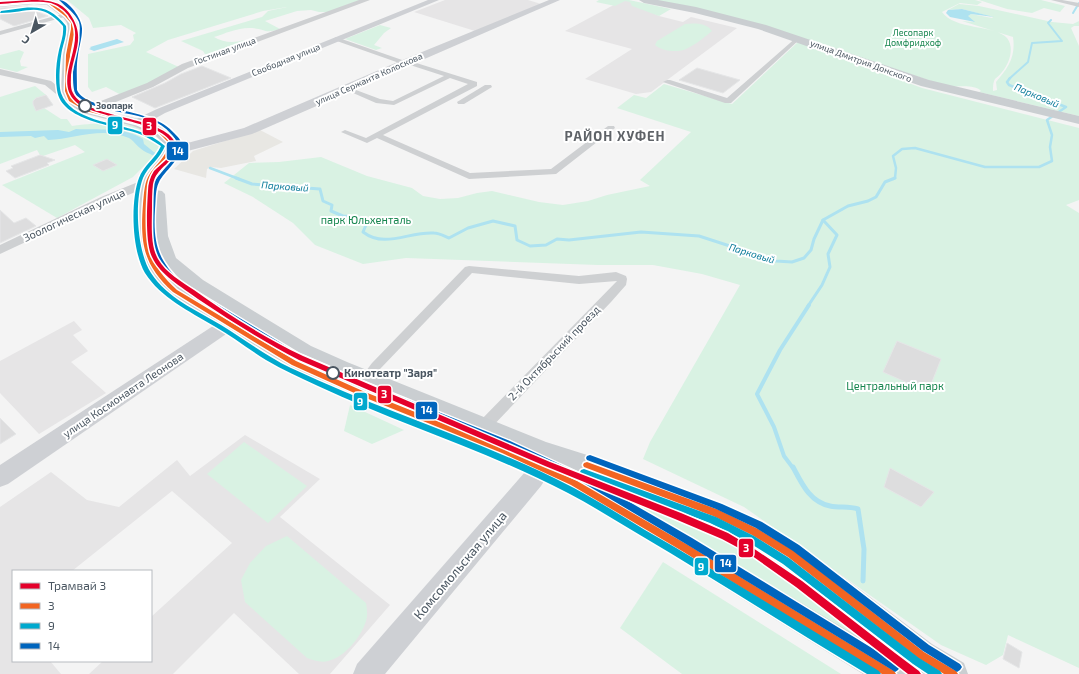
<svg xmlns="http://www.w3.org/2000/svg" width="1079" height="674" font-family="'Exo 2',sans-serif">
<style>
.commercial{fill:#e8e7e3}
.education{fill:#e6e5e6}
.green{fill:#d9f2e3}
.water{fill:#aee2f0}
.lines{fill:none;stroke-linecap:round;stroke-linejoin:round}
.stream-far4{stroke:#aee2f0;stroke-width:2}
.stream-far3{stroke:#aee2f0;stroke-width:2.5}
.stream-far2{stroke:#aee2f0;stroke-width:3}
.stream-far1{stroke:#aee2f0;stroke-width:4}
.stream{stroke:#aee2f0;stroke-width:5}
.building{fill:#ddddde;stroke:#e5e6e7}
.minor{fill:#ced0d2;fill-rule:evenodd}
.tertiary{fill:#ced0d2;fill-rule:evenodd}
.secondary{fill:#ced0d4;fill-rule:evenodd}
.primary{fill:#caced1;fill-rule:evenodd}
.bus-1-casing{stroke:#fff;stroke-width:3}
.bus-2-casing{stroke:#fff;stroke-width:3}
.bus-3-casing{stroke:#fff;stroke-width:3}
.bus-1{fill:#f26522;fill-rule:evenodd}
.bus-2{fill:#00a9ce;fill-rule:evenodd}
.bus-3{fill:#0065bd;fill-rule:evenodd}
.tram-1-casing{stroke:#fff;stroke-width:3}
.tram-1{fill:#e4002b;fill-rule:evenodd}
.stop-dot{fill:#fff;stroke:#4a5661;stroke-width:2}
.labels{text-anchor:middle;stroke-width:4;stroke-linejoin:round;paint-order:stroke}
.far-park-label{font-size:9px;fill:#17864f;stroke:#fff}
.far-street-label{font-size:9px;fill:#4a5661;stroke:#fff}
.far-stop-label{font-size:9px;font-weight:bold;fill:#4a5661;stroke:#fff;text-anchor:start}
.far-water-label{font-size:10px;font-style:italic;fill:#0c7c9b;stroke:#fff}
.street-label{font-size:11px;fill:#4a5661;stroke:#fff}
.park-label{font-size:11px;fill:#17864f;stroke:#fff}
.stop-label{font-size:11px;font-weight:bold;fill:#4a5661;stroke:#fff;text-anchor:start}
.far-district-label{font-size:13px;font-weight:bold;letter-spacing:1px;fill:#5f6368;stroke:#fff}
.near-street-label{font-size:13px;fill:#4a5661;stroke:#fff}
.line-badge{stroke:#fff;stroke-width:1.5}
.badge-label{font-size:11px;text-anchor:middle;font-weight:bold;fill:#fff}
</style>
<rect width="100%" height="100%" fill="#f4f4f4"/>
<!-- commercial -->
<path class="commercial" d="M 260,130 L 283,142 L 254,156 L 256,161 L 221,168 L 211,167 L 207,169 L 206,178 L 174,169 L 193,151 Z"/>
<!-- education -->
<g class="education">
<path d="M 445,0 L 528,0 L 541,4 L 475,31 L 414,12 Z"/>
<path d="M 623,0 L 627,0 L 659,16 L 683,22 L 691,17 L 737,28 L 651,92 L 636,94 L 585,79 L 632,49 L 565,31 Z"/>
<path d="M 74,321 L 82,330 L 73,335 L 88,351 L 71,362 L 106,393 L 39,434 L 0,393 L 0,361 Z"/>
<path d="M 245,435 L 320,479 L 280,517 L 390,605 L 330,674 L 299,674 L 234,613 L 173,674 L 89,674 L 103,661 L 151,661 L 151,617 L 232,543 L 172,491 L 72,571 L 13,571 L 13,661 L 50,661 L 61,674 L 0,674 L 0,507 L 51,472 L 87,500 L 119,507 L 177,460 L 190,476 Z"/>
</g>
<!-- green -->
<g class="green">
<path d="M 67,0 L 360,0 L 328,12 L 319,12 L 311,10 L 297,11 L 265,21 L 280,29 C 265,34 265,29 252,28 C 239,27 226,33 214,37 C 224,43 234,43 245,40 L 245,43 L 206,56 L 203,51 L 181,41 L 262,17 L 268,11 L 287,7 L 263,11 L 168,40 L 146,52 L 181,68 L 123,96 L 106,87 L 92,92 L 88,87 L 88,54 L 130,45 L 134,40 L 133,35 L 136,33 L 121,25 L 93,28 L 89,18 Z"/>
<path d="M 599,0 L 629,0 L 671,9 L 659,16 L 632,6 L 630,2 L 625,1 L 615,6 L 596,2 Z"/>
<path d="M 652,0 L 975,0 L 982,2 L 977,5 L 960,3 L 942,12 C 954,30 996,25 1007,38 C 1015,48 1009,64 1002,72 C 1000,75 997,77 995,79 C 993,82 993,88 993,91 L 997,90 L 996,82 C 1008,68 1016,57 1013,37 L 962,21 L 974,22 L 967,16 L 971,14 L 992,18 L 993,17 L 962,9 L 948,10 L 959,4 L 979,6 L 1052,22 L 1073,24 L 1079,21 L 1079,19 L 1079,26 L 1074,26 L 1071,28 L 1079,46 L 1079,116 L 979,92 L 981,91 C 974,84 958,87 949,87 L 824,45 Z"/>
<path d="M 979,0 L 1041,0 L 1065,6 L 1060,12 L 1044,8 L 1032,13 L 1007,9 Z"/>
<path d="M 685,24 C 694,23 707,23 712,31 C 705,37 695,45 686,49 C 678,53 661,51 655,45 L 657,41 Z"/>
<path d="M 380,25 L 391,28 L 384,33 L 374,45 L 382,48 L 376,50 L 345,39 Z"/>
<path d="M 798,42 L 922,88 L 1079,128 L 1079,200 L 1066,205 L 1079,213 L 1079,668 L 1008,635 L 1003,655 L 986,665 L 941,645 L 744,507 L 643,459 L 650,442 L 740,285 L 702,274 L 653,265 L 598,265 L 406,258 L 363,264 L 315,245 L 293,223 L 253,197 L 224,183 L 249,163 L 279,162 L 321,157 L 367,176 L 412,188 L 423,196 L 440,199 L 458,198 L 477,193 L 492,191 L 539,202 L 563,205 L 588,201 L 607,195 L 650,186 L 640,180 L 691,132 L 617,108 L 634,95 L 646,98 L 664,84 L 732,104 Z"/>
<path d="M 19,50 L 24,52 L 20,61 L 21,66 L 28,67 L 17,72 L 0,68 L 0,55 Z"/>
<path d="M 35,86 L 46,95 L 53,105 L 44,108 L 61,119 L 67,119 L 72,126 C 95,123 150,117 159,146 L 154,156 L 133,177 L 57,218 L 2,185 L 85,152 L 75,145 L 43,156 L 40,155 L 37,150 L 0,164 L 0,97 Z"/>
<path d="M 350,405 L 404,430 L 372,444 L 344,431 Z"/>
<path d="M 244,442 L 307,486 L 268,523 L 207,474 Z"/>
<path d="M 585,481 L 639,502 L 732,543 L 784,577 L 902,667 Z"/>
<path d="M 287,536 L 366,603 C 367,609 368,615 366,621 C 361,637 345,657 328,661 C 321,663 313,660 307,658 L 245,602 L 241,580 L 250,563 L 266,546 Z"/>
<path d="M 663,562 L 841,674 L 682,674 L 620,628 Z"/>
</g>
<!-- water -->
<g class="water">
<path d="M 962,9 L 994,17 L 971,14 L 968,16 L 975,22 L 950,17 L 946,13 L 948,10 Z"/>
<path d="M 117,39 L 124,42 L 94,51 L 89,49 L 91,48 L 90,47 Z"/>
<path d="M 76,129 C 96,130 126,127 143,139 L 144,144 L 155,153 L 154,156 C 149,153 144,152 140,148 C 136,145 133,140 129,138 C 102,126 74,139 48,140 L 44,136 L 35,138 L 31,136 L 0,137 L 0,132 L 58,130 L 69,132 Z"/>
</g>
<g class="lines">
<!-- stream-far4 -->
<g class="stream-far4">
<path d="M 1073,13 L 1079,3"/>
<path d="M 1009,79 L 1028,62 L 1032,43 L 1062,41 L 1048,23 L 1051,20"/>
</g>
<!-- stream-far3 -->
<g class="stream-far3">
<path d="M 152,153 L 165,158"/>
<path d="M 210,168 L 239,179"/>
<path d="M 893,179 L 895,178 L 896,168 L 893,156 L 902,149 L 915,148 L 985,167 L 1039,167 L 1052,161 L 1050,147 L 1052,135 L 1047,120 L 1066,107 L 1009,85 L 1007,82 L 1010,78"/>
</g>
<!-- stream-far2 -->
<g class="stream-far2">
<path d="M 236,178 L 252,184 L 320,189 L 323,201 L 332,205 L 331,211 L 343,216 L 366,218 L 366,225 L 363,232 C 385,249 410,231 434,233 C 439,233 444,236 449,238 L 468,228 L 493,221 L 515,226 L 517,240 L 530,246 L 546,245 L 557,239 L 569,240 L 641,232 L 699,236 L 776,261 L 792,262 L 804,258 L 811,250 L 814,239 L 823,220 L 848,206 L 868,201 L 876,197 L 885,182 L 895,178"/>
<path d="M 808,306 L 822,285 L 830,267 L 828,254 L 837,235 L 823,220"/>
</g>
<!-- stream-far1 -->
<path class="stream-far1" d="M 793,468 L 784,456 L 774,427 L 757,394 L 780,350 L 809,305"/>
<!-- stream -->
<path class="stream" d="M 793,467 C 802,484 810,502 830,506 C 840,508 848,506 858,509 L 864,549 L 863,581"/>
</g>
<!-- building -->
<g class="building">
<path d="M 28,6 L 30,9 L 48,16 L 14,26 L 0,19 L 0,8 Z"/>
<path d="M 202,66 L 231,78 L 155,108 L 132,97 L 165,83 L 181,74 Z"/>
<path d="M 697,68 L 740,80 L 723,93 L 679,80 Z"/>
<path d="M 46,95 L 53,105 L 36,111 L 33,104 L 33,101 L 36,98 Z"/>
<path d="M 40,155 L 55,160 L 47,163 L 49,165 L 15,178 L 6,171 L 13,168 L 11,166 Z"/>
<path d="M 107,159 L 117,165 L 103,171 L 93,165 Z"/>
<path d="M 0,210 L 14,223 L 26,218 L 36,226 L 0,243 Z"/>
<path d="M 897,341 L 941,359 L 928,392 L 883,372 Z"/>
<path d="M 0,418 L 16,434 L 0,444 Z"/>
<path d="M 890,468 L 934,492 L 921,507 L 884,487 Z"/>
<path d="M 1007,643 L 1022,652 L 1019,668 L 1003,659 Z"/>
</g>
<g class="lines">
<!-- minor -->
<g class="minor">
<path d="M 1051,0 L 1062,0 L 1079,3 L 1079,7 Z"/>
<path d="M 66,13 L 69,15 L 68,16 L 0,35 L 0,31 Z"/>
<path d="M 798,36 L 801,38 L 800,39 L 731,103 L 725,103 L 663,82 L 667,80 L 670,80 L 727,98 Z"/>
<path d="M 336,37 L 405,61 L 410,61 L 477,82 L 477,86 L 383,135 L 470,173 L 551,169 L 608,126 L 614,126 L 615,128 L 556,174 L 469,179 L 377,138 L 367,143 L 341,132 L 345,130 L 366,138 L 468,84 L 450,78 L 394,105 L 376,103 L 344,89 L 348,87 L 380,99 L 393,101 L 444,76 L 407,64 L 402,64 L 334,40 L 333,39 Z"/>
<path d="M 485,85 L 491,85 L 492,87 L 464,104 L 458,104 L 457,102 Z"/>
<path d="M 469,266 L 579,276 L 616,272 L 626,276 L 627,279 L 626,285 L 611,302 L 488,431 L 483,433 L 478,431 L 476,427 L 478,423 L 617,281 L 579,284 L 472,273 L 380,369 C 375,376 371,386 361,382 L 360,379 L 372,363 L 465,267 Z"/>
</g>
<!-- tertiary -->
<g class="tertiary">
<path d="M 359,0 L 370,0 L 188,68 L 153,87 L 91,112 L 87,113 L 82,110 L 83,108 L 147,83 L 182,64 Z"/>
<path d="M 0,69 L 51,81 L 75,100 L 74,102 L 66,102 L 45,85 L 0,75 Z"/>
<path d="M 148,178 L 152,179 L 154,182 L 152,185 L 109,203 L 0,254 L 0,245 L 101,197 Z"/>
</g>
<!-- secondary -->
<g class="secondary">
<path d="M 428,0 L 439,0 L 165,113 L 142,126 L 134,126 L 132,123 L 134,120 L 157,109 Z"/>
<path d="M 549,0 L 560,0 L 252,134 L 180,153 L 176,152 L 174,149 L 176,146 L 244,128 L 400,61 Z"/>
<path d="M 242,309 L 248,311 L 251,315 L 248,319 L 8,484 L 0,487 L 0,465 L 236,311 Z"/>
<path d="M 548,448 L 556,450 L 559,457 L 541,486 L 385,674 L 353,674 L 357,664 L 525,472 L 540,450 Z"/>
</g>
<!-- primary -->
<g class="primary">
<path d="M 14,0 L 52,0 L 69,13 L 77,23 L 78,29 L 73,55 L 73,91 L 76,98 C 81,101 86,105 92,107 C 120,119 159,115 178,143 C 177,162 157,171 155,190 L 162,191 L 165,194 L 168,236 L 176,258 L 203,280 L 311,346 L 347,362 L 546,442 L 622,466 L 716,501 L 764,523 L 801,545 L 932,644 L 964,663 L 968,674 L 924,674 L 910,666 L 781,563 L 746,541 L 707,521 L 617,486 L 576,472 L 694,539 L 902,663 L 906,674 L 863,674 L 675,557 L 565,491 L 497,458 L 356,400 L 287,369 L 169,295 L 154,281 L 144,267 L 140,256 L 136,232 L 140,182 L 162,154 L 164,144 L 155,135 L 133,126 L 83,113 L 66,103 L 61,91 L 63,55 L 68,29 L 67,23 L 63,17 L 47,5 L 34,4 L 0,7 L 0,1 ZM 156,252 C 167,280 201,295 225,311 C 246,324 267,337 287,350 L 182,286 C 170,277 160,267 156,252 Z"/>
<path d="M 639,0 L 658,0 L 696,7 L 766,25 L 929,80 L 1079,116 L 1079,124 L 921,86 L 758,29 L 695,13 L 644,3 Z"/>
</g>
<!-- bus-1 casing -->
<g class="bus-1-casing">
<g id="bus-1">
<path d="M 34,0 L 50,1 L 67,14 L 73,23 L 75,29 L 70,55 L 69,91 L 72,99 L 88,109 L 139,122 L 161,131 L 173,143 C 170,160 160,163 153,177 C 148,185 149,195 148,204 C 145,242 147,263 177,290 L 296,361 L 365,392 L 508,449 L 577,481 L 688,545 L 894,671 L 896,674 L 882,674 L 682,551 L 571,485 L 502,453 L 361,396 L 292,365 L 173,292 C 143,265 140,243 143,204 C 144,195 144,185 148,177 C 155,164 166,159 169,143 L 159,133 L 137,124 L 86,111 L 69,101 L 65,91 L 66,55 L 71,29 L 71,23 L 65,16 L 48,3 L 34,2 L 0,5 L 0,3 Z"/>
<path d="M 587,462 L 719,510 L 758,529 L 794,551 L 924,652 L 956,671 L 958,674 L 944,674 L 918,658 L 788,557 L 752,535 L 713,516 L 584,467 L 583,465 L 584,463 Z"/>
</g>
</g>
<!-- bus-2 casing -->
<g class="bus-2-casing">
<g id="bus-2">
<path d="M 23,8 C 43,6 53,10 66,26 C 67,35 64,42 62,50 C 60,60 58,84 61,93 C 70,120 115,123 138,131 C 148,134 157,139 165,146 C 160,159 148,166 143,178 C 134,201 137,252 151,273 C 167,298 196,310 221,325 C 244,339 266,356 291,368 C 384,412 483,441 574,488 C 598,501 622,516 645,530 C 724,575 801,624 879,671 L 881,674 L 867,674 C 791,628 716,580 640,535 C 616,521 593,506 568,493 C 488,451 401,425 318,386 C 301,378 283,370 266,360 C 248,349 232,336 214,326 C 189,311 161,298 145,273 C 132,251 130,202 139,178 C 143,166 156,158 161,146 C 153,141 146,136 137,133 C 114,125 61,121 57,90 C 55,78 56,63 59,50 C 61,42 64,35 63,26 C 40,0 29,13 0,13 L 1,11 Z"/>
<path d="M 584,469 L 716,517 L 754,536 L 789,558 L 919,658 L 940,671 L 942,674 L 928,674 L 913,664 L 783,564 L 748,542 L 710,523 L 581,474 L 580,472 L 581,470 Z"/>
</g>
</g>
<!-- bus-3 casing -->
<g class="bus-3-casing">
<g id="bus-3">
<path d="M 59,0 C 69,0 83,20 82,30 C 82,38 79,47 78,55 C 76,66 77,79 77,90 C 86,112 153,107 174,133 C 176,135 179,138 180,140 C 186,156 165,170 159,182 C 155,190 156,200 155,209 C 153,242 157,260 182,283 L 299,354 L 369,384 L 510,441 L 581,474 L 692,538 L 898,664 L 900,667 L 898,670 L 895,672 L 892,670 L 686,544 L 575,478 L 506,445 L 365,388 L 295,358 L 178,285 C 153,262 148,243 150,209 C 151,201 151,191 154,183 C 161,169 181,158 176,141 C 175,138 173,136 171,134 C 149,107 102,118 77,96 C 71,91 73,63 75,55 C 76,45 82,32 79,22 C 75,13 66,7 59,0 Z"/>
<path d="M 590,455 L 722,504 L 762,522 L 799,545 L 929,645 L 960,664 L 962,667 L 960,670 L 957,672 L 954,670 L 923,651 L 793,551 L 756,528 L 716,509 L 587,460 L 586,458 L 587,456 Z"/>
</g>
</g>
<!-- bus-1 -->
<use href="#bus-1" class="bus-1"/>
<!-- bus-2 -->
<use href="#bus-2" class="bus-2"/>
<!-- bus-3 -->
<use href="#bus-3" class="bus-3"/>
<!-- tram-1 casing -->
<g class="tram-1-casing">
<path id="tram-1" d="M 32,0 C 47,0 61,1 70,14 C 86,37 74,51 71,75 C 71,81 70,88 73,93 C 86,120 165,115 176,144 C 180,156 163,165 158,173 C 155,176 154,180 153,184 C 152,192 152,200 152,208 C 152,224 150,245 158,259 C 166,273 182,282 194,290 C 229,315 265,338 303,356 L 550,462 L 681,513 L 728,533 L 753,548 L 802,581 L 895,653 L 919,671 L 921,674 L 908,674 L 796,587 L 748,553 L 722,539 L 675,519 L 545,466 L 299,360 C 264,342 231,321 198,299 C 182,287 160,275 152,257 C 145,243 147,207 148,191 C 148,184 150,177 154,171 C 160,164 175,156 172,145 C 166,121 93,119 75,101 C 54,80 83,48 73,23 C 72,20 69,18 68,15 C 64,10 57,5 51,3 C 37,0 14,3 0,4 L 0,2 Z"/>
</g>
<!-- tram-1 -->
<use href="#tram-1" class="tram-1"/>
</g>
<!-- markers -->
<g class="stop-dot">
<circle cx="85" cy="106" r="6"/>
<circle cx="333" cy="373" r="6"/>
</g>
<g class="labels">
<!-- far-park labels -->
<g class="far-park-label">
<text x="913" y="36">Лесопарк<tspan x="913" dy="10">Домфридхоф</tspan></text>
</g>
<!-- far-street labels -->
<g class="far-street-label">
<text transform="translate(225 51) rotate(-20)" y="3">Гостиная улица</text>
<text transform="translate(286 60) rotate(-22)" y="3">Свободная улица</text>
<text transform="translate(861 61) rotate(20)" y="3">улица Дмитрия Донского</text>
<text transform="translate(369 79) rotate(-24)" y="3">улица Сержанта Колоскова</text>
</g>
<!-- far-stop labels -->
<g class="far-stop-label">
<text x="96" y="109">Зоопарк</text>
</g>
<!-- far-water labels -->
<g class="far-water-label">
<text transform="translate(1037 95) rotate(23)" y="4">Парковый</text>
<text transform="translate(285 186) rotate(4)" y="4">Парковый</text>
<text transform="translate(752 253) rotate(17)" y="4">Парковый</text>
</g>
<!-- street labels -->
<g class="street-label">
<text transform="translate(74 215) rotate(-25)" y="4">Зоологическая улица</text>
<text transform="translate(554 353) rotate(-46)" y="4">2-й Октябрьский проезд</text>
<text transform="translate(123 395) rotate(-34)" y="4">улица Космонавта Леонова</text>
</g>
<!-- park labels -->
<g class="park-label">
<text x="366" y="224">парк Юльхенталь</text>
<text x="895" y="390">Центральный парк</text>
</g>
<!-- stop labels -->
<g class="stop-label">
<text x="344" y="377">Кинотеатр "Заря"</text>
</g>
<!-- far-district labels -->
<g class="far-district-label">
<text x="615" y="141">РАЙОН ХУФЕН</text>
</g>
<!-- near-street labels -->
<g class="near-street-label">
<text transform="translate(460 565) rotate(-50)" y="5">Комсомольская улица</text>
</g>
</g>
<g class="line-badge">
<rect x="107" y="116" width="16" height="19" rx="4" fill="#00a9ce"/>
<rect x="142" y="117" width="15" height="19" rx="4" fill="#e4002b"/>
<rect x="166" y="141" width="23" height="20" rx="4" fill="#0065bd"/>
<rect x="377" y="385" width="15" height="19" rx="4" fill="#e4002b"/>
<rect x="353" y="392" width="15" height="19" rx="4" fill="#00a9ce"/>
<rect x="415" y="401" width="23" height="19" rx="4" fill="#0065bd"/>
<rect x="738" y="538" width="16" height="20" rx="4" fill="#e4002b"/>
<rect x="714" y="554" width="23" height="19" rx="4" fill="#0065bd"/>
<rect x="694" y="557" width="15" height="19" rx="4" fill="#00a9ce"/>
</g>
<g class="badge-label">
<text x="115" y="129">9</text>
<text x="149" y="130">3</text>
<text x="178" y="155">14</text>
<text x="384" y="398">3</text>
<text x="360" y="406">9</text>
<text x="427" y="414">14</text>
<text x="746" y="552">3</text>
<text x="726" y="567">14</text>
<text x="701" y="571">9</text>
</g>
<!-- legend -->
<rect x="12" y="570" width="140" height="92" fill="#ffffff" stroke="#b7bbc0"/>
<rect x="20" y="583" width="20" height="6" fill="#e4002b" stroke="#b7bbc0"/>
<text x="48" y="590" font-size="12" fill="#4a5661">Трамвай 3</text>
<rect x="20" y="603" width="20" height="6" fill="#f26522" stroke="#b7bbc0"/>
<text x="48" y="610" font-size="12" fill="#4a5661">3</text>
<rect x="20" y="623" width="20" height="6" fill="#00a9ce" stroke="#b7bbc0"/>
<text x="48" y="630" font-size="12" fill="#4a5661">9</text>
<rect x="20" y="643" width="20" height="6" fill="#0065bd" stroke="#b7bbc0"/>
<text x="48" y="650" font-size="12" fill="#4a5661">14</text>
<!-- north arrow -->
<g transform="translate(32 32) rotate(218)" stroke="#ffffff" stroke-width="3" paint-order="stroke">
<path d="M0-3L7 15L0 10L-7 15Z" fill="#4a5661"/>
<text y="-6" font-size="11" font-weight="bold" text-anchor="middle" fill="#4a5661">С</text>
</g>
</svg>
